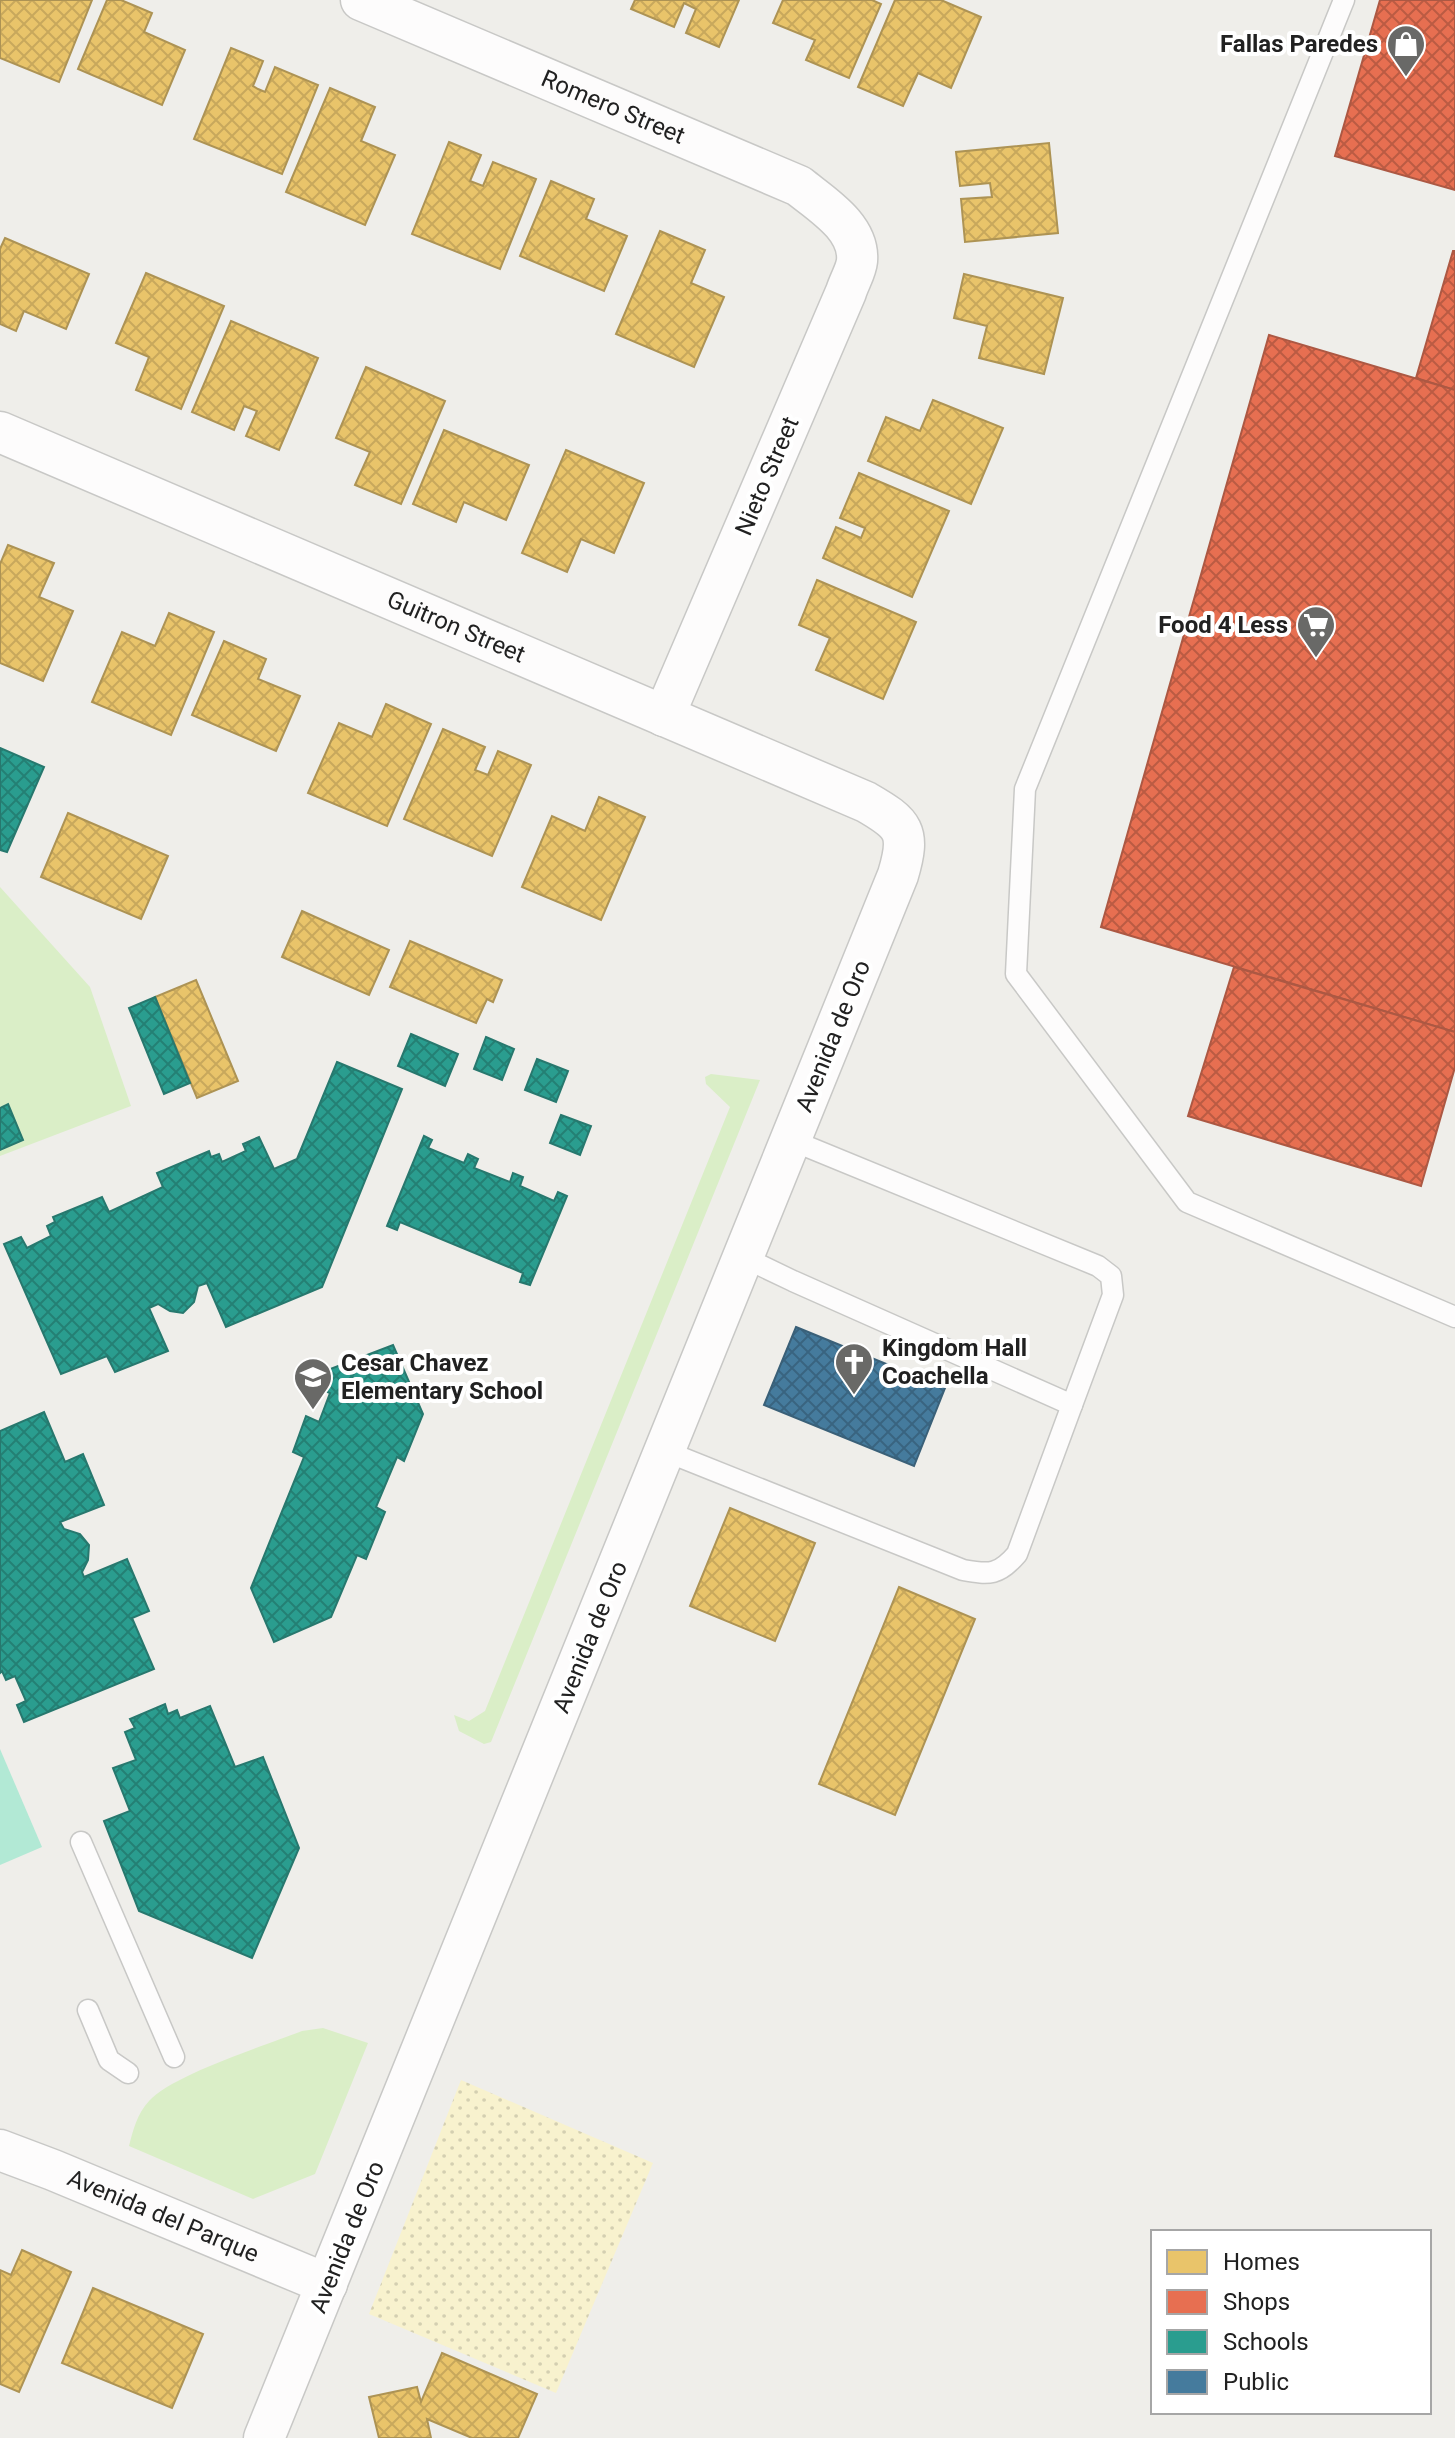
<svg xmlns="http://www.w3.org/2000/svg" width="1455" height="2438" font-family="Roboto,sans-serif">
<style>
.grass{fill:#daeec7}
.sand{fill:url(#sand-dots)}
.pitch{fill:#b2e9d5}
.homes{fill:url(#homes-cross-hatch);stroke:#ad9354;stroke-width:2}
.shops{fill:url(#shops-cross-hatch);stroke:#ac5843;stroke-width:2}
.schools{fill:url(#schools-cross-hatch);stroke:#27786e;stroke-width:2}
.public{fill:url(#public-cross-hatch);stroke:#3a6078;stroke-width:2}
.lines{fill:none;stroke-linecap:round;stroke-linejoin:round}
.service-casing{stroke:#c8c8c6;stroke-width:23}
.minor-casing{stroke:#c8c8c6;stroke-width:43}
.service{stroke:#fdfcfc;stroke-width:20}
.minor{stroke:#fdfcfc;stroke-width:40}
.labels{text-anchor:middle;stroke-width:8;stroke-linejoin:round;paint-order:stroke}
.poi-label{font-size:24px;font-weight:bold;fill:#212121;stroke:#fff;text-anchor:end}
.street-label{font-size:24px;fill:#212121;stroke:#fff}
</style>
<defs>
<pattern id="sand-dots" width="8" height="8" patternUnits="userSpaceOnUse" patternTransform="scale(2)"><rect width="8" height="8" fill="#f8f2ce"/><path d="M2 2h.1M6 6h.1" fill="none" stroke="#d4cfb1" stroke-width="1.8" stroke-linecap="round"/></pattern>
<pattern id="homes-cross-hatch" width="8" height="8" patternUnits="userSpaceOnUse" patternTransform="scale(2)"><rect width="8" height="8" fill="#e9c46a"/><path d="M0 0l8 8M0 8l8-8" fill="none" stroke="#c8a85c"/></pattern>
<pattern id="shops-cross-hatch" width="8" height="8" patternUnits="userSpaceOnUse" patternTransform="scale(2)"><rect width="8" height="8" fill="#e76f51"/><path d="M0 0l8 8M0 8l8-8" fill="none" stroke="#bb5b43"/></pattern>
<pattern id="schools-cross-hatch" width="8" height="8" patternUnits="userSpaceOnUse" patternTransform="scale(2)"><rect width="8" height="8" fill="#2a9d8f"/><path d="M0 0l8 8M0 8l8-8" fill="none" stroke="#248074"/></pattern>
<pattern id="public-cross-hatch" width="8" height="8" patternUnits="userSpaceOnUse" patternTransform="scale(2)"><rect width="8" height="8" fill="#457b9d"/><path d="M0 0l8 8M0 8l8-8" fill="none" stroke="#396480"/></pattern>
</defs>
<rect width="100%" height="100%" fill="#efeeea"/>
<!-- grass -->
<g class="grass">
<path d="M 0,887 L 90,987 L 131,1106 L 0,1156 Z"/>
<path d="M 711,1074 L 760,1080 L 491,1742 L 484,1744 L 459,1731 L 454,1715 L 469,1721 L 485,1711 L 730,1107 L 706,1084 L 705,1077 Z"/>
<path d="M 323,2028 L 368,2043 L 315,2174 L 253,2199 L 129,2146 C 133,2130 137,2114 149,2101 C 172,2075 266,2045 302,2031 Z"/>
</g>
<!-- sand -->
<path class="sand" d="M 461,2080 L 653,2163 L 556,2393 L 369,2314 Z"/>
<!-- pitch -->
<path class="pitch" d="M 0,1749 L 42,1847 L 0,1865 Z"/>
<!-- homes -->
<g class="homes">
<path d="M 0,0 L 92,0 L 59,82 L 0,58 Z"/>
<path d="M 107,0 L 121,0 L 152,13 L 144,32 L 185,50 L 162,105 L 78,69 Z"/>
<path d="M 635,0 L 739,0 L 719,47 L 686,33 L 696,9 L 684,3 L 674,27 L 631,9 Z"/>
<path d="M 783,0 L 872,0 L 881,4 L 849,78 L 806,60 L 815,40 L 773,23 Z"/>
<path d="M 895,0 L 941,0 L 981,17 L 951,88 L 918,73 L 903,106 L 858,87 Z"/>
<path d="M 231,48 L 263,61 L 253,86 L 258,89 L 265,92 L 275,67 L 318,85 L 282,174 L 194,139 Z"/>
<path d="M 330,88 L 375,107 L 361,141 L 395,155 L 365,225 L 286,192 Z"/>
<path d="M 449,142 L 481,155 L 470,181 L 483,186 L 493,162 L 536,179 L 500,269 L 412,234 Z"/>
<path d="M 1049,143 L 1058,233 L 965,242 L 961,199 L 992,197 L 990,183 L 960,186 L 956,152 Z"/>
<path d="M 551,181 L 594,199 L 586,219 L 627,236 L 604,291 L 520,256 Z"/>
<path d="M 660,231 L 705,250 L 691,283 L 724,297 L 694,367 L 616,334 Z"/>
<path d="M 5,238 L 89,274 L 66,329 L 24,311 L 16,331 L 0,324 L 0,249 Z"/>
<path d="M 146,273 L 224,306 L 181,409 L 136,390 L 149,357 L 116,343 Z"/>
<path d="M 964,274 L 1063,298 L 1044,374 L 979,358 L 987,326 L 954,318 Z"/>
<path d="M 231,321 L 318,358 L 279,450 L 246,436 L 257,411 L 244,406 L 234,430 L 192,412 Z"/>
<path d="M 366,367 L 445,401 L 401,504 L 355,485 L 370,452 L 336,438 Z"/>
<path d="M 933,400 L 1003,428 L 971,504 L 868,461 L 886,417 L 920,431 Z"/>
<path d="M 444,430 L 529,465 L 506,520 L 464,502 L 456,522 L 413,504 Z"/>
<path d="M 566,450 L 644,483 L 614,553 L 581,539 L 567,572 L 522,553 Z"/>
<path d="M 859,473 L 949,511 L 912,597 L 823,558 L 836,527 L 861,538 L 865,528 L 840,518 Z"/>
<path d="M 8,545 L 54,563 L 39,597 L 73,611 L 43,681 L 0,663 L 0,564 Z"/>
<path d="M 817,580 L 916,622 L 883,699 L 816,670 L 830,638 L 799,625 Z"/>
<path d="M 169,613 L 214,632 L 171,735 L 92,702 L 122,632 L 155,646 Z"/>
<path d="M 224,641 L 266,659 L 258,679 L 300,696 L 276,751 L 192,715 Z"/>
<path d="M 386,704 L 431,724 L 387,826 L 308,793 L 339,723 L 372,737 Z"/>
<path d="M 443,729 L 485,747 L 475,770 L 488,775 L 498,751 L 531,765 L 492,856 L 404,819 Z"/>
<path d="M 599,797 L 645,817 L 601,920 L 522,887 L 552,816 L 585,831 Z"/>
<path d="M 68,813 L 168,856 L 141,919 L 41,877 Z"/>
<path d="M 302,911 L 389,950 L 369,995 L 282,957 Z"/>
<path d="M 410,941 L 502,980 L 493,1002 L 487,999 L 476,1023 L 390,987 Z"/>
<path d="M 196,980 L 238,1081 L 197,1098 L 155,997 Z"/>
<path d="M 730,1508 L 815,1543 L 775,1641 L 690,1606 Z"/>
<path d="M 899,1587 L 975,1619 L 895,1815 L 819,1784 Z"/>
<path d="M 22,2250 L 71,2272 L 19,2392 L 0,2384 L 0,2270 L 11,2275 Z"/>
<path d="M 93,2288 L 203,2334 L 172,2408 L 62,2363 Z"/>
<path d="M 442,2353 L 537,2394 L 518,2438 L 472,2438 L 427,2419 L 431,2438 L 379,2438 L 369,2397 L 417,2387 L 421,2402 Z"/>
</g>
<!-- shops -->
<g class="shops">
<path d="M 1380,0 L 1455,0 L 1455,190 L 1335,156 Z"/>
<path d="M 1453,251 L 1455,251 L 1455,390 L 1416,378 Z"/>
<path d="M 1269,335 L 1455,390 L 1455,1032 L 1101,927 Z"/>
<path d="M 1234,967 L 1455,1032 L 1455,1067 L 1421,1186 L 1188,1116 Z"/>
</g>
<!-- schools -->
<g class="schools">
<path d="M 0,748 L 44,767 L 7,852 L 0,850 Z"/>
<path d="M 155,997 L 190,1083 L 164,1094 L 129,1008 Z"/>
<path d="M 411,1034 L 458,1054 L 445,1086 L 398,1066 Z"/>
<path d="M 486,1037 L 514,1049 L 502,1080 L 474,1069 Z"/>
<path d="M 537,1059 L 568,1071 L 556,1102 L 525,1090 Z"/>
<path d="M 337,1062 L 402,1089 L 322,1287 L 226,1327 L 207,1283 L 198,1286 L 194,1302 L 183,1313 L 170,1311 L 158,1304 L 149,1308 L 168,1351 L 115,1372 L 107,1356 L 61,1374 L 4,1244 L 21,1237 L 27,1248 L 51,1236 L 47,1226 L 55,1222 L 53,1217 L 102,1197 L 109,1212 L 163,1187 L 157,1173 L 209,1151 L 211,1157 L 219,1154 L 222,1162 L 246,1151 L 243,1144 L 259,1137 L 274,1169 L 297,1159 Z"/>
<path d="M 8,1104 L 23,1140 L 0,1150 L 0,1108 Z"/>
<path d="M 561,1115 L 591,1126 L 580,1155 L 550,1143 Z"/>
<path d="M 424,1136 L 432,1140 L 428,1148 L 464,1163 L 468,1154 L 478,1159 L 474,1168 L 510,1182 L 513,1173 L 523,1177 L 520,1186 L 554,1201 L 558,1192 L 567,1196 L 530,1285 L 520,1282 L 523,1273 L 400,1222 L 397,1230 L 387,1226 Z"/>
<path d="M 393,1345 L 423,1414 L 404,1461 L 397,1457 L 376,1507 L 385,1512 L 366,1559 L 357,1555 L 331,1617 L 274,1642 L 251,1588 L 304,1457 L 293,1452 L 306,1416 L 319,1422 L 330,1393 L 318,1388 L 325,1371 Z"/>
<path d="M 44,1412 L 65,1462 L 83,1454 L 104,1505 L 60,1522 L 64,1529 L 80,1534 L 89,1545 L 88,1560 L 82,1572 L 84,1577 L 127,1559 L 149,1611 L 132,1618 L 154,1669 L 24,1722 L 17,1705 L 26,1701 L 15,1676 L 6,1680 L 2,1671 L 0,1673 L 0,1431 Z"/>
<path d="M 165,1704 L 168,1714 L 177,1710 L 180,1718 L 210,1706 L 235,1767 L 263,1757 L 299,1848 L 252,1958 L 139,1911 L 104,1821 L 130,1811 L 113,1768 L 136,1760 L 125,1732 L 135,1728 L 130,1719 Z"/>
</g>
<!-- public -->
<path class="public" d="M 796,1327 L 945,1388 L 914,1466 L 764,1405 Z"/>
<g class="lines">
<!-- service casing -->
<g class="service-casing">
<g id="service">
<path d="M 1344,0 L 1025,789 L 1016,974 L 1187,1202 L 1455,1317"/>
<path d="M 743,1257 L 793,1281 L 1072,1405 L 1113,1295 L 1111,1276 L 1098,1266 L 791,1140"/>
<path d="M 665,1451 L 963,1570 C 990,1575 999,1575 1017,1554 L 1072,1405"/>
<path d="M 81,1842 L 174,2057"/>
<path d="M 88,2010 L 109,2060 L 128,2073"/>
</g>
</g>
<!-- minor casing -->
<g class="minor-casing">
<g id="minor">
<path id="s1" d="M 361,0 L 799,186 C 821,204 860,227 857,261 C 856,271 849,282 846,292 L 664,716"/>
<path id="s2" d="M 0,432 L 866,802 C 904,824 911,831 898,875 L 264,2438"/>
<path id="s3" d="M 0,2150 L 53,2170 L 327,2284"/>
</g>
</g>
<!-- service -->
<use href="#service" class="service"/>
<!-- minor -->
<use href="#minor" class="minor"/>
</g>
<!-- icons -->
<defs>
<g id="shop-pin" transform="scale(2)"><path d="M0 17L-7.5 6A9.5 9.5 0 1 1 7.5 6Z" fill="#696967" stroke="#fff"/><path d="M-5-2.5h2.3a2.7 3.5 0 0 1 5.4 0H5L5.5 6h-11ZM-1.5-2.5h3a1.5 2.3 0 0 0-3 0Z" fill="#fff"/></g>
<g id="supermarket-pin" transform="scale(2)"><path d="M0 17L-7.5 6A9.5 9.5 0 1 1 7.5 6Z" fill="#696967" stroke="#fff"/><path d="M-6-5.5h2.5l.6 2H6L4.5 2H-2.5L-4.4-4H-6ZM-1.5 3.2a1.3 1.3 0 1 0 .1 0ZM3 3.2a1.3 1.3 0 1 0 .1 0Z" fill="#fff"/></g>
<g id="church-pin" transform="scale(2)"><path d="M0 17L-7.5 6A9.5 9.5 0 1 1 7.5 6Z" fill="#696967" stroke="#fff"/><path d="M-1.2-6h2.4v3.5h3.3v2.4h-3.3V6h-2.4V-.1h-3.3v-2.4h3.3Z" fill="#fff"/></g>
<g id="school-pin" transform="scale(2)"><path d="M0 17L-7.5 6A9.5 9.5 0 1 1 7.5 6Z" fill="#696967" stroke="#fff"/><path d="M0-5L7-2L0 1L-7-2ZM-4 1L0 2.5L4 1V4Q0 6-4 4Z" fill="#fff"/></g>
</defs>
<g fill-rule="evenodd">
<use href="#shop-pin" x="1406" y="44"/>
<use href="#supermarket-pin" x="1316" y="625"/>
<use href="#church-pin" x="854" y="1362"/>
<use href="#school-pin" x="313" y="1377"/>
</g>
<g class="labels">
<!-- poi labels -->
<g class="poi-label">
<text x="1378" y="52">Fallas Paredes</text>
<text x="1288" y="633">Food 4 Less</text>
<text x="882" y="1356" text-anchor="start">Kingdom Hall<tspan x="882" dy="28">Coachella</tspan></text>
<text x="341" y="1371" text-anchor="start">Cesar Chavez<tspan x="341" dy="28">Elementary School</tspan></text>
</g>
<!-- street labels -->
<g class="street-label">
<text dy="8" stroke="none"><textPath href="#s1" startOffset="274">Romero Street</textPath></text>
<text transform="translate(767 476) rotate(-67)" y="8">Nieto Street</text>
<text dy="8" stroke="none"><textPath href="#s2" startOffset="496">Guitron Street</textPath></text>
<text transform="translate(833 1036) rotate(-68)" y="8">Avenida de Oro</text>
<text transform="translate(590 1637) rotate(-68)" y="8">Avenida de Oro</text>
<text dy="8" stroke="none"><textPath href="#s3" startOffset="176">Avenida del Parque</textPath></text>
<text transform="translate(347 2237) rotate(-68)" y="8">Avenida de Oro</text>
</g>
</g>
<!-- legend -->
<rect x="1151" y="2230" width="280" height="184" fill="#ffffff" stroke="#a6a6a6" stroke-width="2"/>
<rect x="1167" y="2250" width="40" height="24" fill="#e9c46a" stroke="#a6a6a6" stroke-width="2"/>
<text x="1223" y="2270" font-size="24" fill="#212121">Homes</text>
<rect x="1167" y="2290" width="40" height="24" fill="#e76f51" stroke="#a6a6a6" stroke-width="2"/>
<text x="1223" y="2310" font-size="24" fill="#212121">Shops</text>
<rect x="1167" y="2330" width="40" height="24" fill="#2a9d8f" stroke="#a6a6a6" stroke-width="2"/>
<text x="1223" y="2350" font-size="24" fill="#212121">Schools</text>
<rect x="1167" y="2370" width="40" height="24" fill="#457b9d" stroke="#a6a6a6" stroke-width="2"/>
<text x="1223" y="2390" font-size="24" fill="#212121">Public</text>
</svg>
